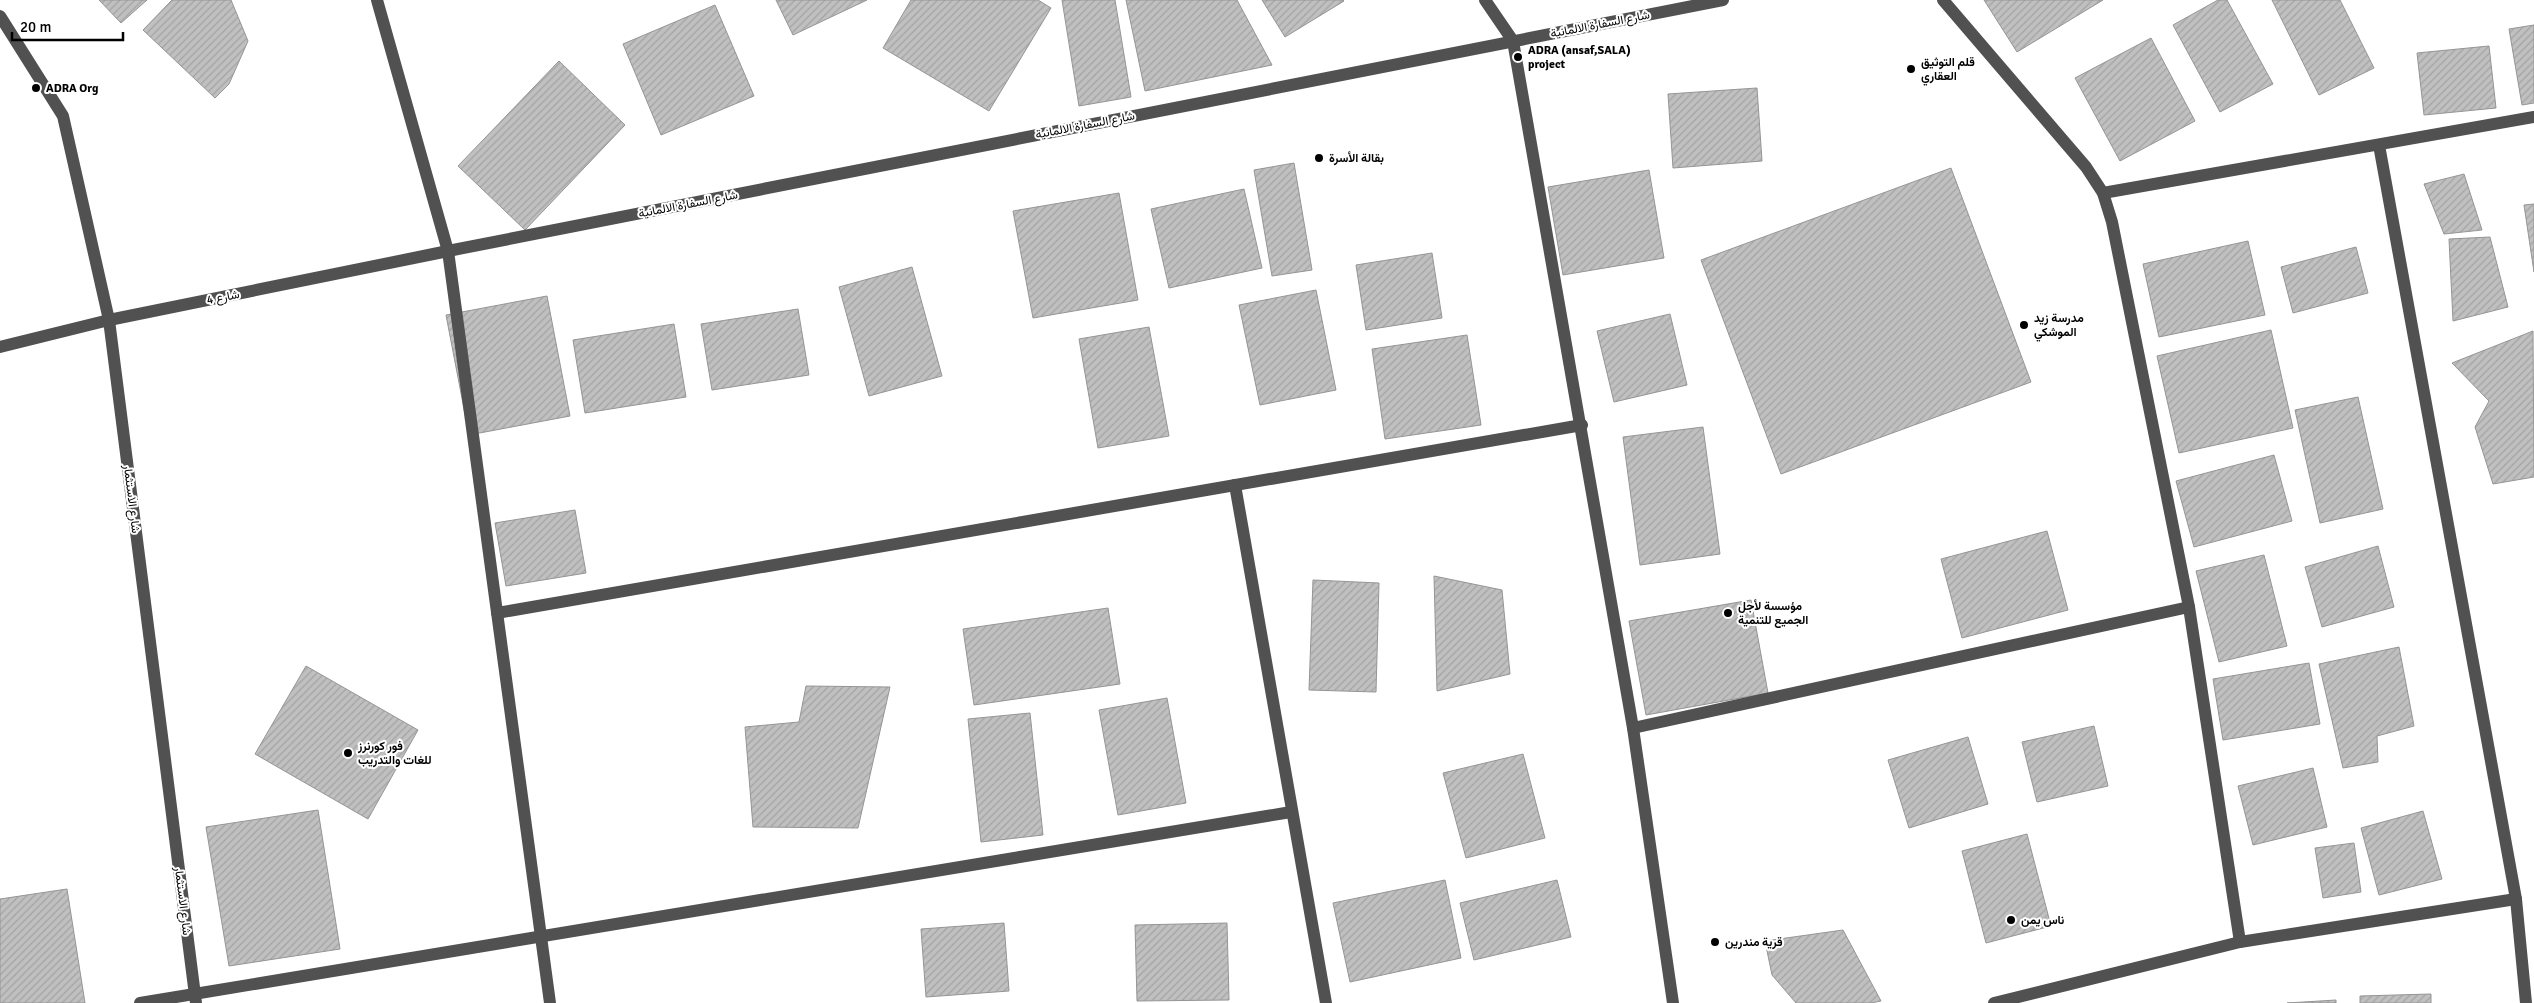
<svg xmlns="http://www.w3.org/2000/svg" width="2534" height="1003" font-family="Signika,Vazirmatn,sans-serif">
<style>
.building{fill:url(#building-hatch);stroke:#959595}
.lines{fill:none;stroke-linecap:round;stroke-linejoin:round}
.minor{stroke:#515151;stroke-width:12}
.poi-dot{fill:#000;stroke:#fff;stroke-width:2}
.labels{text-anchor:middle;stroke-width:4;stroke-linejoin:round;paint-order:stroke}
.street-label{font-size:12px;fill:#000;stroke:#fff}
.poi-label{font-size:12px;font-weight:bold;fill:#000;stroke:#fff;text-anchor:start}
</style>
<defs>
<pattern id="building-hatch" width="6" height="6" patternUnits="userSpaceOnUse" patternTransform="scale(1.25)"><rect width="6" height="6" fill="#c0c0c0"/><path d="M-1 1l2-2M0 6l6-6M5 7l2-2" fill="none" stroke="#a3a3a3"/></pattern>
</defs>
<rect width="100%" height="100%" fill="#fff"/>
<!-- building -->
<g class="building">
<path d="M 99,0 L 147,0 L 121,23 Z"/>
<path d="M 172,0 L 231,0 L 248,41 L 229,84 L 215,98 L 143,30 Z"/>
<path d="M 776,0 L 867,0 L 793,35 Z"/>
<path d="M 911,0 L 1038,0 L 1051,8 L 989,111 L 883,48 Z"/>
<path d="M 1062,0 L 1115,0 L 1131,97 L 1079,106 Z"/>
<path d="M 1126,0 L 1237,0 L 1272,65 L 1145,91 Z"/>
<path d="M 1262,0 L 1343,0 L 1344,1 L 1285,37 Z"/>
<path d="M 1984,0 L 2103,0 L 2017,52 Z"/>
<path d="M 2218,0 L 2227,0 L 2273,84 L 2220,112 L 2173,25 Z"/>
<path d="M 2272,0 L 2340,0 L 2374,68 L 2319,95 Z"/>
<path d="M 715,5 L 754,96 L 661,135 L 623,44 Z"/>
<path d="M 2534,25 L 2534,103 L 2522,105 L 2509,29 Z"/>
<path d="M 2151,38 L 2195,121 L 2120,161 L 2075,78 Z"/>
<path d="M 2489,46 L 2496,108 L 2424,115 L 2417,53 Z"/>
<path d="M 559,61 L 625,125 L 525,230 L 458,166 Z"/>
<path d="M 1757,88 L 1762,161 L 1673,168 L 1668,94 Z"/>
<path d="M 1294,163 L 1312,270 L 1272,276 L 1254,170 Z"/>
<path d="M 1951,168 L 2031,382 L 1781,474 L 1701,260 Z"/>
<path d="M 1649,170 L 1664,258 L 1563,275 L 1548,187 Z"/>
<path d="M 2464,174 L 2482,230 L 2444,234 L 2424,184 Z"/>
<path d="M 1244,189 L 1262,268 L 1169,288 L 1151,209 Z"/>
<path d="M 1119,193 L 1138,300 L 1033,318 L 1013,211 Z"/>
<path d="M 2534,204 L 2534,272 L 2524,205 Z"/>
<path d="M 2490,237 L 2508,307 L 2453,321 L 2449,239 Z"/>
<path d="M 2248,241 L 2265,315 L 2159,337 L 2143,264 Z"/>
<path d="M 2356,247 L 2368,293 L 2293,313 L 2281,267 Z"/>
<path d="M 1432,253 L 1442,318 L 1366,330 L 1356,265 Z"/>
<path d="M 912,267 L 942,376 L 869,396 L 839,287 Z"/>
<path d="M 1316,290 L 1336,390 L 1260,405 L 1239,305 Z"/>
<path d="M 547,296 L 570,416 L 469,435 L 446,315 Z"/>
<path d="M 798,309 L 809,375 L 712,390 L 701,324 Z"/>
<path d="M 1670,314 L 1687,385 L 1614,402 L 1597,331 Z"/>
<path d="M 674,324 L 686,397 L 585,413 L 573,340 Z"/>
<path d="M 1149,327 L 1169,436 L 1098,448 L 1079,339 Z"/>
<path d="M 2271,330 L 2293,428 L 2179,453 L 2157,356 Z"/>
<path d="M 2533,331 L 2534,477 L 2493,484 L 2475,427 L 2489,401 L 2452,363 Z"/>
<path d="M 1467,335 L 1481,425 L 1385,439 L 1372,349 Z"/>
<path d="M 2358,397 L 2383,509 L 2320,523 L 2295,410 Z"/>
<path d="M 1703,427 L 1720,554 L 1640,565 L 1623,437 Z"/>
<path d="M 2274,455 L 2292,521 L 2194,547 L 2176,481 Z"/>
<path d="M 575,510 L 586,573 L 506,586 L 495,523 Z"/>
<path d="M 2047,531 L 2068,610 L 1962,638 L 1941,559 Z"/>
<path d="M 2378,546 L 2394,607 L 2322,627 L 2305,567 Z"/>
<path d="M 2264,555 L 2287,646 L 2219,662 L 2196,571 Z"/>
<path d="M 1434,576 L 1502,590 L 1510,674 L 1437,691 Z"/>
<path d="M 1313,580 L 1379,583 L 1376,692 L 1309,690 Z"/>
<path d="M 1751,600 L 1768,693 L 1646,715 L 1629,621 Z"/>
<path d="M 1108,608 L 1120,684 L 974,705 L 963,629 Z"/>
<path d="M 2399,647 L 2414,726 L 2377,736 L 2378,762 L 2343,768 L 2319,664 Z"/>
<path d="M 2309,663 L 2320,724 L 2223,740 L 2213,679 Z"/>
<path d="M 306,666 L 418,730 L 368,819 L 255,754 Z"/>
<path d="M 806,686 L 890,687 L 858,828 L 753,827 L 745,727 L 799,722 Z"/>
<path d="M 1167,698 L 1186,803 L 1118,815 L 1099,710 Z"/>
<path d="M 1030,713 L 1043,835 L 981,842 L 968,719 Z"/>
<path d="M 2094,726 L 2108,786 L 2037,802 L 2022,742 Z"/>
<path d="M 1968,737 L 1988,804 L 1909,828 L 1888,760 Z"/>
<path d="M 1523,754 L 1545,838 L 1466,858 L 1443,773 Z"/>
<path d="M 2313,768 L 2327,827 L 2253,845 L 2238,786 Z"/>
<path d="M 318,810 L 340,949 L 229,966 L 206,827 Z"/>
<path d="M 2423,811 L 2442,879 L 2379,895 L 2361,828 Z"/>
<path d="M 2027,834 L 2051,926 L 1986,943 L 1962,851 Z"/>
<path d="M 2354,843 L 2361,892 L 2323,898 L 2315,848 Z"/>
<path d="M 1445,880 L 1461,958 L 1350,982 L 1333,903 Z"/>
<path d="M 1557,880 L 1571,937 L 1474,960 L 1460,903 Z"/>
<path d="M 67,889 L 85,1003 L 0,1003 L 0,899 Z"/>
<path d="M 1004,923 L 1009,991 L 926,997 L 921,929 Z"/>
<path d="M 1227,923 L 1229,1000 L 1137,1001 L 1135,925 Z"/>
<path d="M 1843,930 L 1881,1001 L 1871,1003 L 1796,1003 L 1772,975 L 1765,941 Z"/>
<path d="M 2431,994 L 2431,1003 L 2360,1003 L 2360,996 Z"/>
<path d="M 2336,1000 L 2336,1003 L 2287,1003 Z"/>
</g>
<g class="lines">
<!-- minor -->
<g class="minor">
<path d="M 377,0 L 448,251 L 550,1003"/>
<path d="M 1485,0 L 1513,41 L 1633,728 L 1673,1003"/>
<path d="M 1943,0 L 2086,167 L 2103,193 L 2112,222 L 2189,607 L 2240,942"/>
<path d="M 0,16 L 63,116 L 109,320 L 196,1003"/>
<path d="M 2379,145 L 2516,899 L 2526,1003"/>
<path d="M 2103,193 L 2534,117"/>
<path d="M 0,347 L 109,320 L 448,251 L 1723,0"/>
<path d="M 1235,485 L 1326,1003"/>
<path d="M 497,613 L 1582,425"/>
<path d="M 1633,728 L 2189,607"/>
<path d="M 140,1003 L 1291,812"/>
<path d="M 1994,1003 L 2240,942 L 2516,899"/>
</g>
</g>
<!-- markers -->
<g class="poi-dot">
<circle cx="1518" cy="57" r="5"/>
<circle cx="1911" cy="69" r="5"/>
<circle cx="36" cy="88" r="5"/>
<circle cx="1319" cy="158" r="5"/>
<circle cx="2024" cy="325" r="5"/>
<circle cx="1728" cy="613" r="5"/>
<circle cx="348" cy="753" r="5"/>
<circle cx="2011" cy="920" r="5"/>
<circle cx="1715" cy="942" r="5"/>
</g>
<g class="labels">
<!-- street labels -->
<g class="street-label">
<text transform="translate(1600 24) rotate(-11)" y="4">شارع السفارة الالمانية</text>
<text transform="translate(1085 125) rotate(-11)" y="4">شارع السفارة الالمانية</text>
<text transform="translate(688 204) rotate(-11)" y="4">شارع السفارة الالمانية</text>
<text transform="translate(223 297) rotate(-11)" y="4">شارع 4</text>
<text transform="translate(132 499) rotate(83)" y="4">شارع الاستثمار</text>
<text transform="translate(183 901) rotate(83)" y="4">شارع الاستثمار</text>
</g>
<!-- poi labels -->
<g class="poi-label">
<text x="1528" y="54">ADRA (ansaf,SALA)<tspan x="1528" dy="14">project</tspan></text>
<text x="1921" y="66">قلم التوثيق<tspan x="1921" dy="14">العقاري</tspan></text>
<text x="46" y="92">ADRA Org</text>
<text x="1329" y="162">بقالة الأسرة</text>
<text x="2034" y="322">مدرسة زيد<tspan x="2034" dy="14">الموشكي</tspan></text>
<text x="1738" y="610">مؤسسة لأجل<tspan x="1738" dy="14">الجميع للتنمية</tspan></text>
<text x="358" y="750">فور كورنرز<tspan x="358" dy="14">للغات والتدريب</tspan></text>
<text x="2021" y="924">ناس يمن</text>
<text x="1725" y="946">قرية مندرين</text>
</g>
</g>
<!-- scale -->
<path d="M12 32v8h111v-8" fill="none" stroke="#000000" stroke-width="2.5"/>
<text x="20" y="32" font-size="15" fill="#000000" stroke="#ffffff" stroke-width="4" paint-order="stroke">20 m</text>
</svg>
